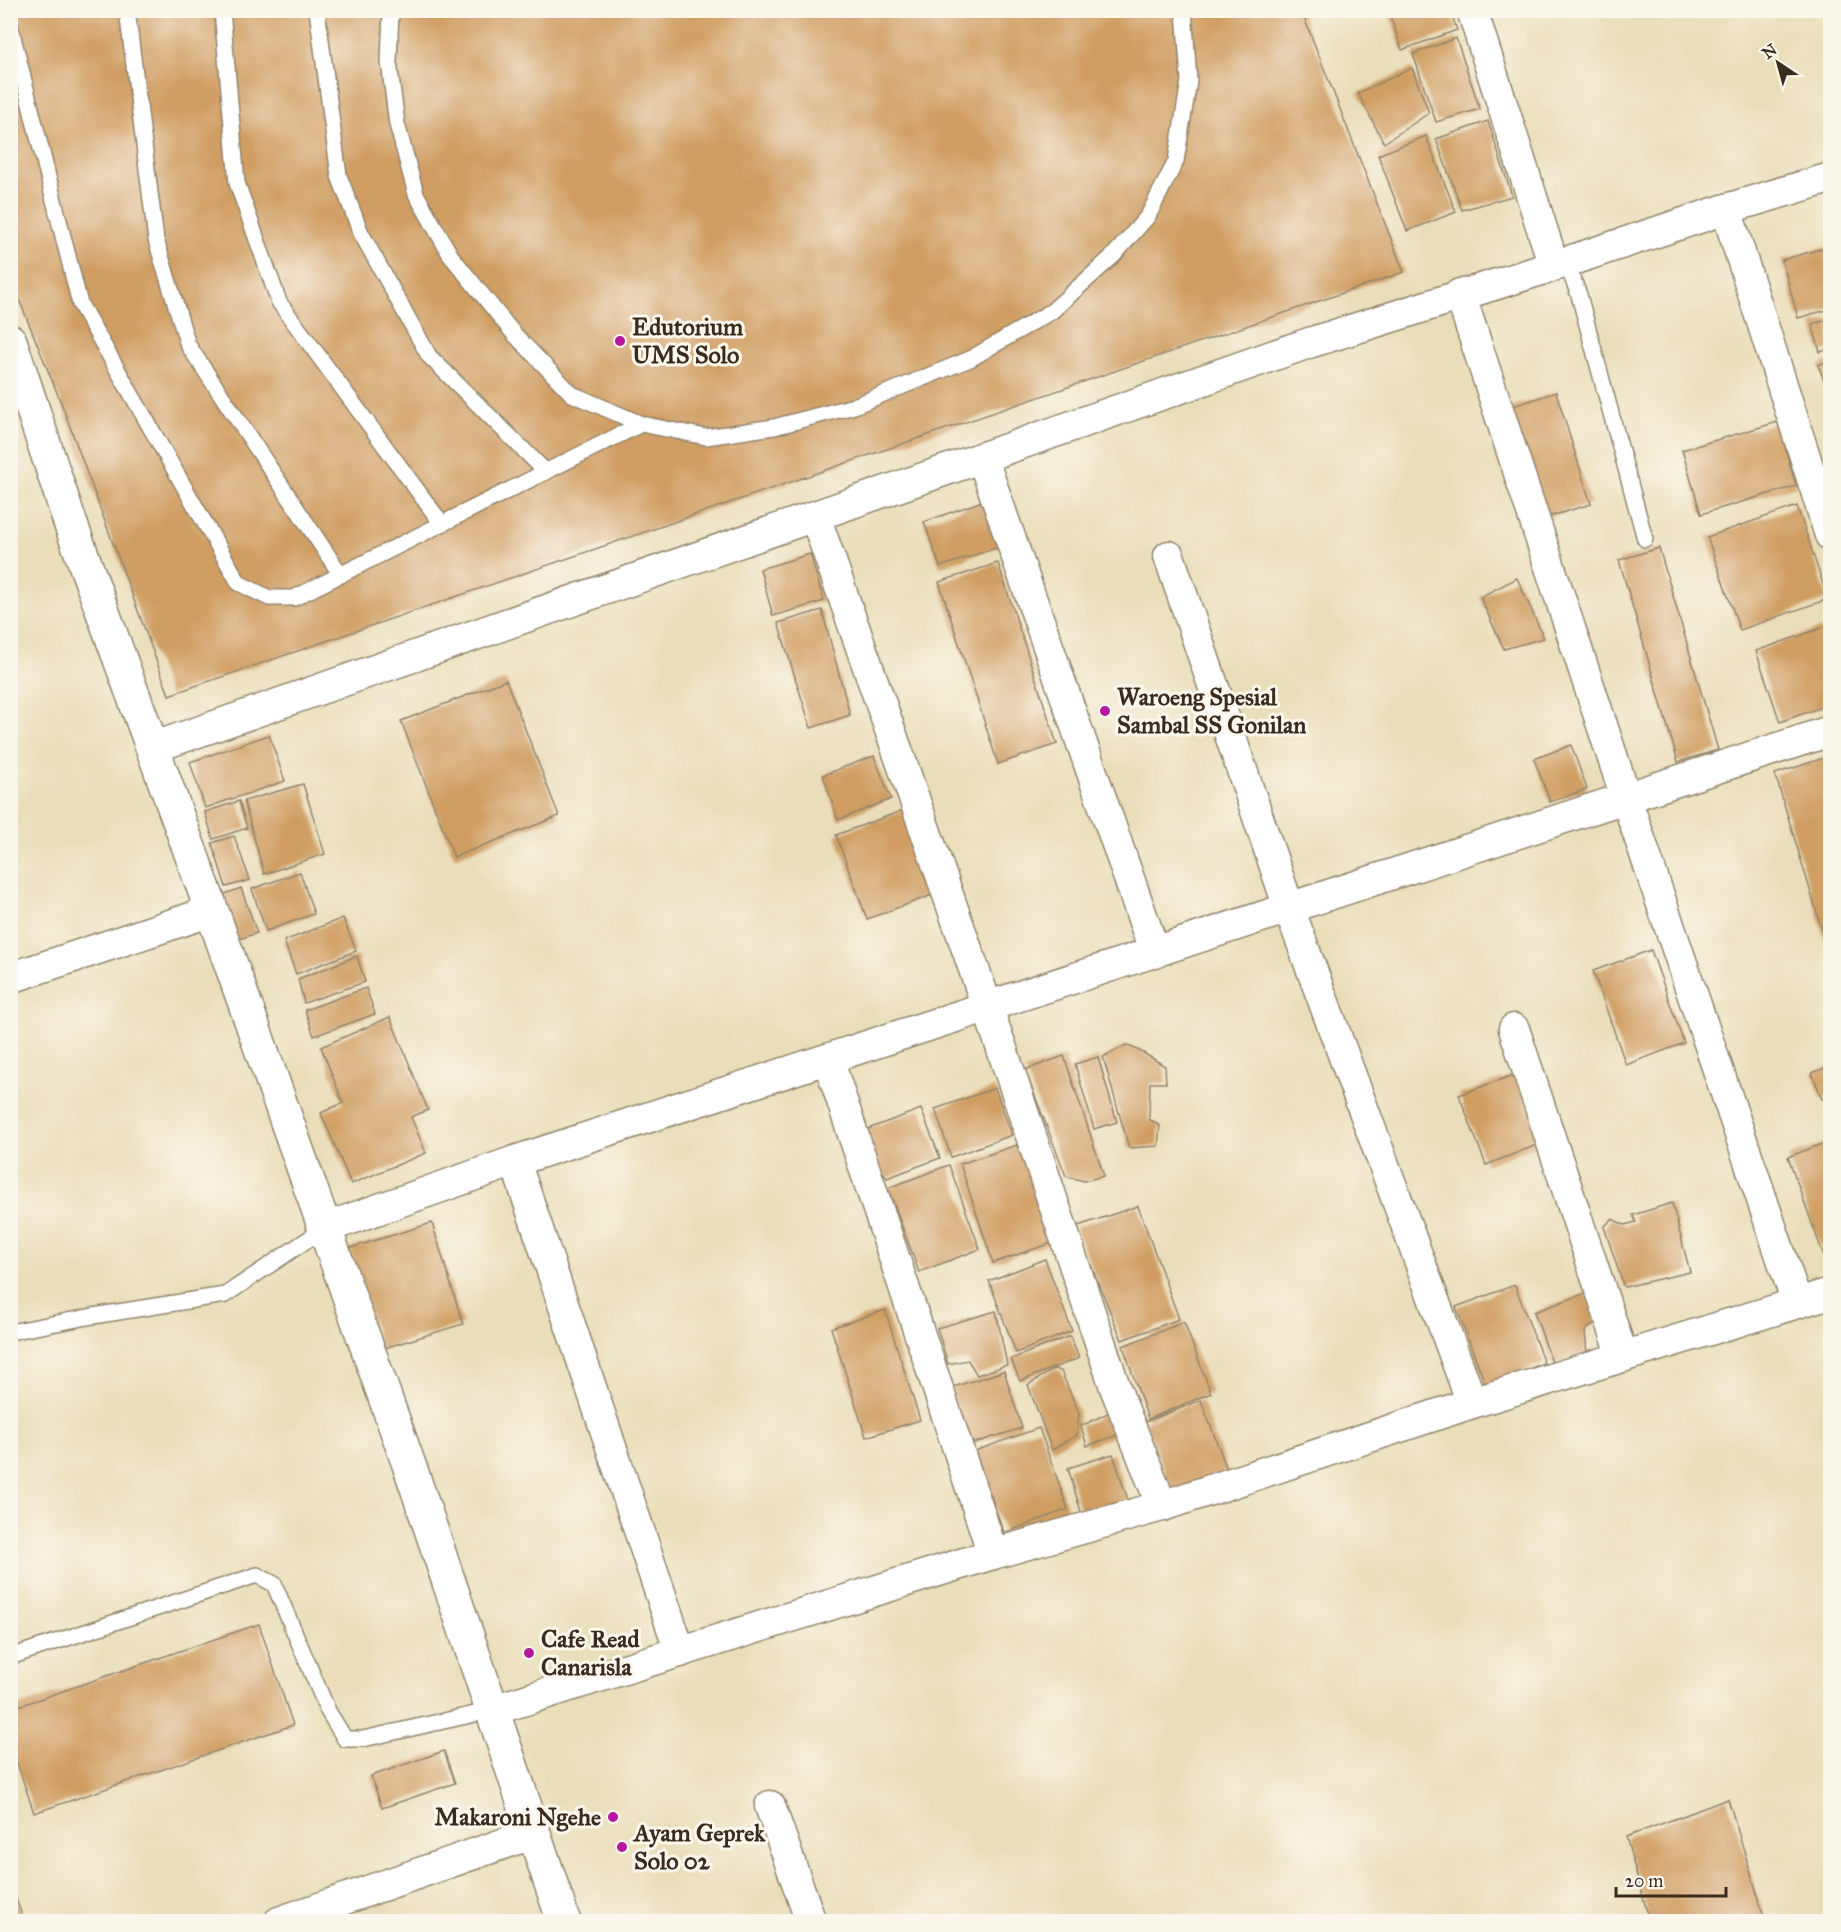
<svg xmlns="http://www.w3.org/2000/svg" width="1841" height="1932" font-family="'IM FELL Great Primer',serif">
<style>
.building{fill:#d09e63}
.lines{fill:none;stroke-linecap:round;stroke-linejoin:round}
.lane-casing{stroke:#92846c;stroke-width:18}
.street-casing{stroke:#92846c;stroke-width:33}
.secondary-casing{stroke:#92846c;stroke-width:36}
.lane{stroke:#fff;stroke-width:15}
.street{stroke:#fff;stroke-width:30}
.secondary{stroke:#fff;stroke-width:33}
.poi-dot{fill:#b5179e;stroke:#fbf7ec;stroke-width:2}
.labels{text-anchor:middle;stroke-width:6;stroke-linejoin:round;paint-order:stroke}
.poi-label{font-size:24px;font-weight:bold;fill:#3b2a1e;stroke:#fbf7ec;text-anchor:start}
</style>
<rect width="100%" height="100%" fill="#fbf7ec"/>
<filter id="ink" filterUnits="userSpaceOnUse"><feTurbulence type="fractalNoise" baseFrequency=".0167" numOctaves="2"/><feDisplacementMap in="SourceGraphic" scale="12" xChannelSelector="R" yChannelSelector="G"/><feConvolveMatrix kernelMatrix="1 2 1 2 8 2 1 2 1" color-interpolation-filters="sRGB"/></filter>
<filter id="wash" filterUnits="userSpaceOnUse"><feTurbulence type="fractalNoise" baseFrequency=".008" numOctaves="4" result="noise"/><feDisplacementMap in="SourceGraphic" scale="24" xChannelSelector="R" yChannelSelector="G"/><feGaussianBlur stdDeviation="1.35" result="paint"/><feColorMatrix in="noise" values="0 0 0 0 0 0 0 0 0 0 0 0 0 0 0 0 0 1.4 0 .05"/><feComposite in="paint" operator="in"/></filter>
<g filter="url(#wash)">
<rect width="100%" height="100%" fill="#eadeba"/>
<g id="blocks">
<!-- building -->
<g class="building">
<path d="M 10,10 L 1301,10 L 1404,272 L 169,695 L 62,405 L 10,277 Z"/>
<path d="M 1394,10 L 1450,10 L 1457,30 L 1402,50 L 1389,13 Z"/>
<path d="M 1456,38 L 1480,109 L 1436,122 L 1413,54 Z"/>
<path d="M 1412,68 L 1429,113 L 1384,143 L 1358,93 Z"/>
<path d="M 1488,121 L 1512,196 L 1462,210 L 1436,139 Z"/>
<path d="M 1426,136 L 1456,212 L 1407,231 L 1378,155 Z"/>
<path d="M 1830,246 L 1830,309 L 1798,318 L 1782,260 Z"/>
<path d="M 1830,319 L 1830,349 L 1820,352 L 1812,324 Z"/>
<path d="M 1830,360 L 1830,396 L 1818,365 Z"/>
<path d="M 1556,392 L 1591,504 L 1542,519 L 1507,408 Z"/>
<path d="M 1778,422 L 1796,486 L 1701,514 L 1682,450 Z"/>
<path d="M 988,499 L 1004,545 L 940,567 L 924,522 Z"/>
<path d="M 1797,506 L 1828,599 L 1740,630 L 1707,537 Z"/>
<path d="M 1659,548 L 1718,750 L 1678,762 L 1619,560 Z"/>
<path d="M 810,554 L 824,601 L 773,616 L 760,569 Z"/>
<path d="M 998,563 L 1057,744 L 998,764 L 939,582 Z"/>
<path d="M 1517,578 L 1544,638 L 1504,649 L 1480,597 Z"/>
<path d="M 822,610 L 850,715 L 811,728 L 778,623 Z"/>
<path d="M 1830,625 L 1830,704 L 1780,722 L 1756,651 Z"/>
<path d="M 506,680 L 559,816 L 454,857 L 401,721 Z"/>
<path d="M 269,735 L 285,781 L 205,808 L 190,762 Z"/>
<path d="M 1571,745 L 1587,789 L 1550,802 L 1534,759 Z"/>
<path d="M 874,756 L 891,799 L 838,820 L 823,775 Z"/>
<path d="M 1830,756 L 1830,956 L 1775,774 Z"/>
<path d="M 303,784 L 325,854 L 264,874 L 244,801 Z"/>
<path d="M 239,801 L 247,828 L 213,839 L 205,812 Z"/>
<path d="M 904,810 L 935,894 L 867,919 L 836,835 Z"/>
<path d="M 234,836 L 250,880 L 226,887 L 212,843 Z"/>
<path d="M 300,872 L 314,914 L 266,931 L 252,889 Z"/>
<path d="M 241,888 L 257,933 L 236,940 L 222,895 Z"/>
<path d="M 343,918 L 356,951 L 296,974 L 284,941 Z"/>
<path d="M 1651,950 L 1684,1043 L 1626,1065 L 1593,971 Z"/>
<path d="M 357,956 L 365,982 L 304,1003 L 298,979 Z"/>
<path d="M 366,988 L 375,1014 L 314,1036 L 305,1010 Z"/>
<path d="M 390,1017 L 428,1110 L 411,1117 L 426,1153 L 351,1184 L 321,1113 L 343,1103 L 321,1047 Z"/>
<path d="M 1126,1045 L 1140,1051 L 1165,1066 L 1166,1083 L 1150,1083 L 1149,1119 L 1160,1126 L 1158,1146 L 1129,1148 L 1103,1057 Z"/>
<path d="M 1064,1056 L 1104,1176 L 1084,1181 L 1066,1176 L 1025,1070 Z"/>
<path d="M 1098,1057 L 1117,1122 L 1094,1129 L 1075,1064 Z"/>
<path d="M 1830,1066 L 1830,1096 L 1822,1099 L 1812,1073 Z"/>
<path d="M 1516,1074 L 1542,1143 L 1486,1165 L 1459,1095 Z"/>
<path d="M 995,1088 L 1012,1135 L 951,1157 L 935,1109 Z"/>
<path d="M 921,1109 L 940,1158 L 887,1178 L 874,1158 L 868,1129 Z"/>
<path d="M 1830,1141 L 1830,1273 L 1788,1157 Z"/>
<path d="M 1017,1145 L 1055,1242 L 993,1263 L 960,1164 Z"/>
<path d="M 949,1165 L 980,1249 L 919,1272 L 888,1188 Z"/>
<path d="M 1672,1203 L 1690,1272 L 1624,1287 L 1604,1227 L 1612,1219 L 1625,1225 L 1636,1222 L 1633,1215 Z"/>
<path d="M 1138,1206 L 1179,1319 L 1122,1340 L 1075,1227 Z"/>
<path d="M 432,1223 L 463,1324 L 381,1349 L 350,1248 Z"/>
<path d="M 1045,1259 L 1072,1331 L 1016,1353 L 989,1281 Z"/>
<path d="M 1515,1285 L 1544,1363 L 1486,1386 L 1456,1307 Z"/>
<path d="M 1586,1293 L 1597,1321 L 1585,1331 L 1587,1353 L 1553,1365 L 1534,1312 Z"/>
<path d="M 885,1310 L 920,1420 L 866,1437 L 831,1328 Z"/>
<path d="M 996,1311 L 1007,1365 L 977,1375 L 968,1360 L 948,1364 L 937,1328 Z"/>
<path d="M 1184,1322 L 1211,1393 L 1148,1419 L 1123,1346 Z"/>
<path d="M 1070,1336 L 1079,1358 L 1020,1381 L 1011,1359 Z"/>
<path d="M 1054,1369 L 1061,1371 L 1079,1413 L 1077,1435 L 1052,1450 L 1028,1385 Z"/>
<path d="M 1004,1371 L 1022,1428 L 968,1445 L 950,1388 Z"/>
<path d="M 1201,1400 L 1228,1472 L 1173,1493 L 1145,1422 Z"/>
<path d="M 1110,1412 L 1120,1434 L 1087,1446 L 1081,1426 Z"/>
<path d="M 1039,1428 L 1068,1509 L 1004,1533 L 975,1451 Z"/>
<path d="M 1113,1454 L 1128,1500 L 1082,1515 L 1068,1468 Z"/>
<path d="M 259,1624 L 293,1725 L 34,1813 L 10,1742 L 10,1709 Z"/>
<path d="M 444,1751 L 455,1783 L 382,1808 L 371,1776 Z"/>
<path d="M 1728,1799 L 1766,1922 L 1650,1922 L 1626,1837 Z"/>
<path d="M 10,1881 L 23,1919 L 14,1922 L 10,1922 Z"/>
</g>
</g>
</g>
<g filter="url(#ink)">
<use href="#blocks" fill-opacity="0" stroke="#92846c" stroke-width="1.5"/>
<g class="lines">
<!-- lane casing -->
<g class="lane-casing">
<g id="lane">
<path d="M 127,10 L 156,240 L 188,345 L 341,575"/>
<path d="M 222,10 L 237,183 L 279,302 L 442,524"/>
<path d="M 317,10 L 339,176 L 361,233 L 429,356 L 546,472"/>
<path d="M 391,10 L 389,62 L 397,124 L 416,194 L 451,256 L 514,334 L 572,394 L 641,424 L 706,437 L 774,427 L 854,406 L 970,359 L 1052,311 L 1113,256 L 1148,216 L 1176,161 L 1189,81 L 1184,10"/>
<path d="M 10,25 L 80,304 L 239,583 L 269,598 L 294,598 L 641,424"/>
<path d="M 1566,262 L 1579,295 L 1645,539"/>
<path d="M 10,1332 L 93,1316 L 225,1295 L 325,1228"/>
<path d="M 10,1657 L 257,1575 L 274,1584 L 328,1711 L 345,1739 L 363,1739 L 493,1710"/>
</g>
</g>
<!-- street casing -->
<g class="street-casing">
<g id="street">
<path d="M 1472,10 L 1554,266"/>
<path d="M 1726,209 L 1830,535"/>
<path d="M 1460,294 L 1626,798 L 1797,1303"/>
<path d="M 982,457 L 1155,953"/>
<path d="M 815,516 L 1001,1046 L 1116,1390 L 1162,1506"/>
<path d="M 1169,556 L 1289,908 L 1472,1403"/>
<path d="M 152,748 L 1309,343 L 1554,266 L 1726,209 L 1830,178"/>
<path d="M 10,978 L 212,911"/>
<path d="M 1514,1029 L 1623,1357"/>
<path d="M 828,1059 L 993,1554"/>
<path d="M 515,1161 L 680,1652"/>
<path d="M 325,1228 L 515,1161 L 1830,731"/>
<path d="M 493,1710 L 993,1554 L 1162,1506 L 1472,1403 L 1830,1293"/>
<path d="M 770,1806 L 811,1922"/>
<path d="M 279,1922 L 534,1833"/>
</g>
</g>
<!-- secondary casing -->
<g class="secondary-casing">
<path id="secondary" d="M 10,341 L 71,525 L 212,911 L 413,1476 L 564,1922"/>
</g>
<!-- lane -->
<use href="#lane" class="lane"/>
<!-- street -->
<use href="#street" class="street"/>
<!-- secondary -->
<use href="#secondary" class="secondary"/>
</g>
</g>
<!-- markers -->
<g class="poi-dot">
<circle cx="620" cy="341" r="6"/>
<circle cx="1105" cy="711" r="6"/>
<circle cx="529" cy="1653" r="6"/>
<circle cx="613" cy="1817" r="6"/>
<circle cx="622" cy="1847" r="6"/>
</g>
<g class="labels">
<!-- poi labels -->
<g class="poi-label">
<text x="632" y="335">Edutorium<tspan x="632" dy="28">UMS Solo</tspan></text>
<text x="1117" y="705">Waroeng Spesial<tspan x="1117" dy="28">Sambal SS Gonilan</tspan></text>
<text x="541" y="1647">Cafe Read<tspan x="541" dy="28">Canarisla</tspan></text>
<text x="601" y="1825" text-anchor="end">Makaroni Ngehe</text>
<text x="634" y="1841">Ayam Geprek<tspan x="634" dy="28">Solo 02</tspan></text>
</g>
</g>
<!-- margin -->
<rect width="1841" height="1932" fill="none" stroke="#fbf7ec" stroke-width="36"/>
<!-- north arrow -->
<g transform="translate(1778 63) rotate(324)" stroke="#fbf7ec" stroke-width="4.5" paint-order="stroke">
<path d="M0-4.5L10 22L0 15L-10 22Z" fill="#3b2a1e"/>
<text y="-9" font-size="16" font-weight="bold" text-anchor="middle" fill="#3b2a1e">N</text>
</g>
<!-- scale -->
<path d="M1616 1887v9h110v-9" fill="none" stroke="#3b2a1e" stroke-width="3"/>
<text x="1625" y="1887" font-size="18" fill="#3b2a1e" stroke="#fbf7ec" stroke-width="4.5" paint-order="stroke">20 m</text>
</svg>
